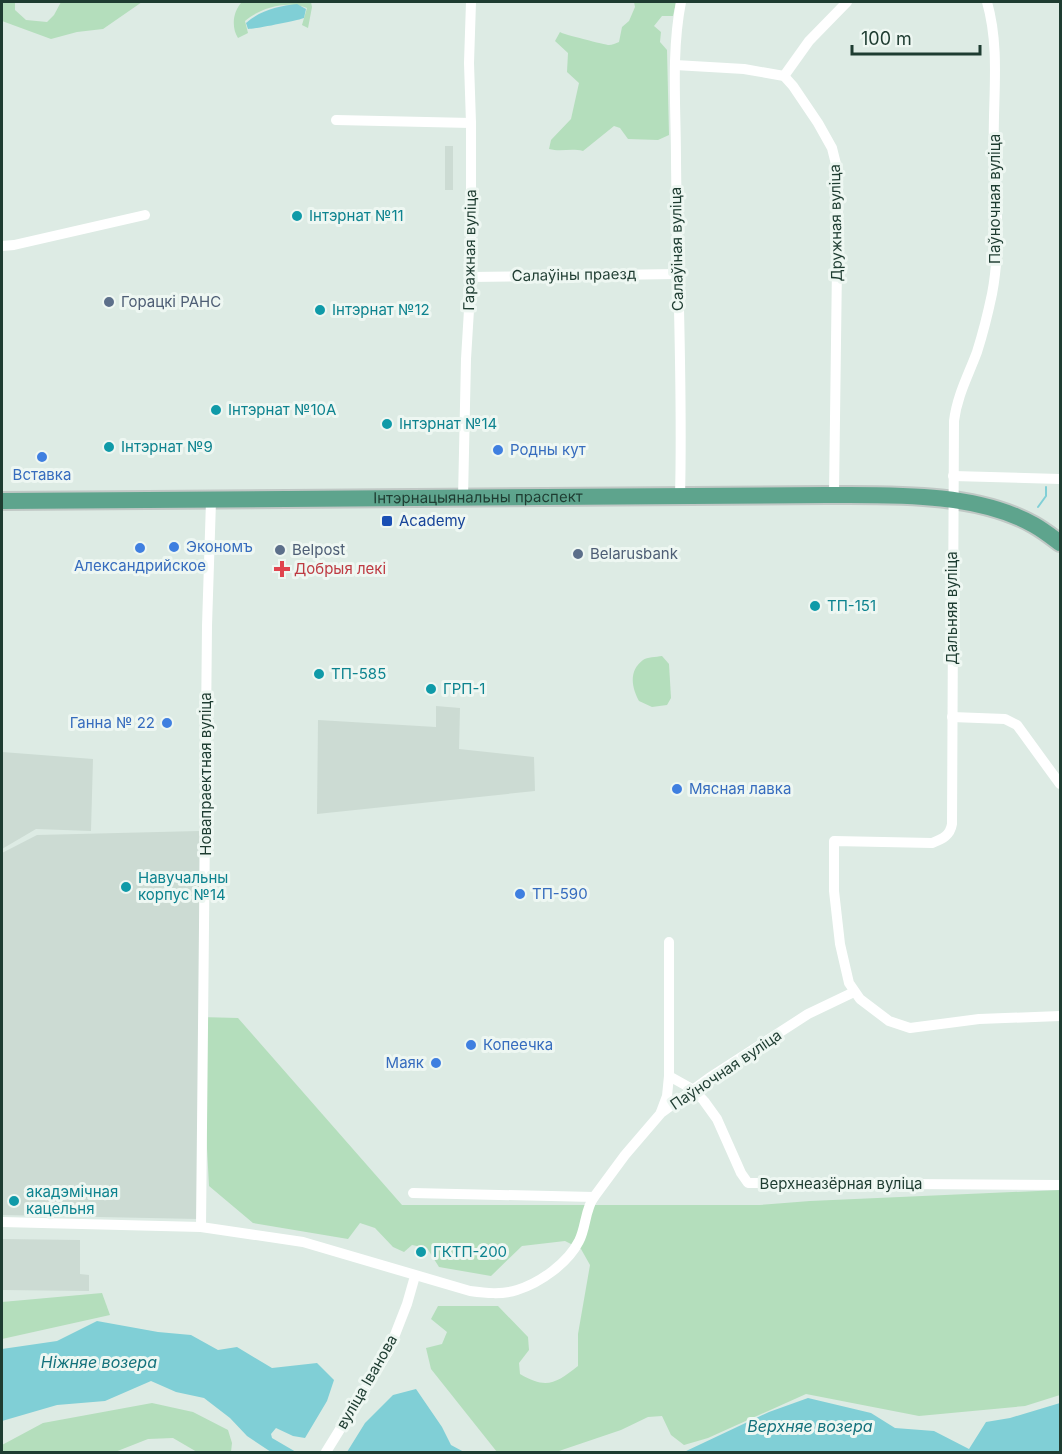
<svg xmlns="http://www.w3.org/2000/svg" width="1062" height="1454" font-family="Inter,sans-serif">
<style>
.built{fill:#ccdbd3}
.green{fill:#b4debc}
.water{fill:#80cfd6}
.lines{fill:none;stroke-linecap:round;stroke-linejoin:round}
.stream{stroke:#80cfd6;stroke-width:2}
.primary-casing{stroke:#c0c8c5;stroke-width:20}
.minor{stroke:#fff;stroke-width:10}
.primary{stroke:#5ea48d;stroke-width:16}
.culture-dot{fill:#0f9aa8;stroke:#eef7f2;stroke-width:2}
.service-dot{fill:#5c6f8a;stroke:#eef7f2;stroke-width:2}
.shop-dot{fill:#3f7fe0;stroke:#eef7f2;stroke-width:2}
.transit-dot{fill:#1a4fb4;stroke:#eef7f2;stroke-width:2}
.health-dot{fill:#e0444e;stroke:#eef7f2;stroke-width:2}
.labels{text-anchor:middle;stroke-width:6;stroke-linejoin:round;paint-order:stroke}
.street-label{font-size:15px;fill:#1e3c31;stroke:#eef7f2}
.culture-label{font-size:15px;fill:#0d838f;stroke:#eef7f2;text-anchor:start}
.service-label{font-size:15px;fill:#4e5e75;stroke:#eef7f2;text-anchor:start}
.shop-label{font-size:15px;fill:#366cbe;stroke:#eef7f2;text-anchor:start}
.transit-label{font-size:15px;fill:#164399;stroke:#eef7f2;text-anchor:start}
.health-label{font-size:15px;fill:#be3a42;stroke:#eef7f2;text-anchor:start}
.water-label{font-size:16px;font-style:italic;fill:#14727c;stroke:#eef7f2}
</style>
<rect width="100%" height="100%" fill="#ddebe4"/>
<!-- built -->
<g class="built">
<rect x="445" y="146" width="8" height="44"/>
<path d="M 436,706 L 460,708 L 459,749 L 534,757 L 535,791 L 317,814 L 318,720 L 436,727 Z"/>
<path d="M 2,752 L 93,759 L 91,831 L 36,829 L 2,849 Z"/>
<path d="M 199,831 L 200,1017 L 198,1219 L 2,1215 L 2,853 L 37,835 Z"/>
<path d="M 2,1239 L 80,1240 L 80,1274 L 89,1275 L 89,1291 L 2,1290 Z"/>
</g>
<!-- green -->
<g class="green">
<path d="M 2,2 L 15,2 L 15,10 L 26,20 L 47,22 L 54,15 L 61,2 L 142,2 L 103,29 L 77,32 L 51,39 L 2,21 Z"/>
<path d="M 242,2 L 311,2 L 312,7 L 308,28 L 302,25 L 307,8 C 288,0 261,7 245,21 L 248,33 L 238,38 C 231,27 233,11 242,2 Z"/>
<path d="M 634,2 L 676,2 L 673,16 L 662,16 L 654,26 L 661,32 L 660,42 L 667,50 L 669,135 L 658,140 L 628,139 L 620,128 L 614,126 L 583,151 C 571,148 561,152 549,149 L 551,140 L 571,119 L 579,83 L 567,72 L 568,53 L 555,41 L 560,32 C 562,34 606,45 609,45 C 612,45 616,43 619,42 L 622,27 L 629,21 L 635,7 Z"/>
<path d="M 662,656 L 669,664 L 671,698 L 667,705 L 652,707 L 639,701 C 632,688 628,671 643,660 C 647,657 656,657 662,656 Z"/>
<path d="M 200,1017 L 238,1018 L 402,1205 L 760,1205 L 810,1201 L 1060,1190 L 1060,1395 L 1025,1406 L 919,1416 L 806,1394 L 708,1438 L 684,1445 L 671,1435 L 662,1416 L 648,1417 L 621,1430 L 556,1452 L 497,1452 L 431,1369 L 426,1348 L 442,1344 L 447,1332 L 431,1319 L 438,1306 L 498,1306 L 528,1337 L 529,1350 L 519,1363 L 520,1374 C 547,1390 556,1383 578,1366 L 578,1334 L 590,1265 L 581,1249 L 565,1241 L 522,1246 L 491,1276 L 439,1267 L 427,1248 L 412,1245 L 404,1252 L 393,1247 L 375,1228 L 360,1223 L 348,1239 L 253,1223 L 209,1186 Z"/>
<path d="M 102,1293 L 110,1315 L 2,1339 L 2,1302 Z"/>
<path d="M 152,1403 L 193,1412 L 228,1430 L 232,1443 L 231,1452 L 197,1452 L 173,1438 L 148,1439 L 115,1452 L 2,1452 L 2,1445 L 43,1423 Z"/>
</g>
<!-- water -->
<g class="water">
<path d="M 297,4 L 306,9 L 304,18 C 300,20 255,29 248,29 L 246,23 C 261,10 278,6 297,4 Z"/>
<path d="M 97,1321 L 158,1332 L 191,1335 L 218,1350 L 237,1347 L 272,1368 L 317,1363 L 334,1380 L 327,1401 L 305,1438 L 293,1436 L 276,1428 L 271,1434 L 272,1438 L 296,1452 L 271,1452 L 247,1436 L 230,1418 L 204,1398 L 176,1392 L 151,1381 L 105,1401 L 57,1405 L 2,1421 L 2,1349 L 57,1341 Z"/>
<path d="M 416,1389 L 442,1427 L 451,1445 L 464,1452 L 347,1452 L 365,1423 L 393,1395 Z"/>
<path d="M 808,1398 L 871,1413 L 895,1428 L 934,1431 L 969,1449 L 986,1422 L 1010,1418 L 1060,1403 L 1060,1452 L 684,1452 L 769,1412 Z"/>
</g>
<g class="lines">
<!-- stream -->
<path class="stream" d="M 1038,507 L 1046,496 L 1046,487"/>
<!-- primary casing -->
<g class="primary-casing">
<g id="primary">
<path id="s1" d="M 2,501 L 826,495 C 892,495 976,492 1034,525 C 1043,530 1052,537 1060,543"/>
</g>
</g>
<!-- minor -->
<g class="minor">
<path d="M 987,2 C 1001,51 992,102 994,152 C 996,199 1001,248 992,294 C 988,313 983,333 977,352 C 968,376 957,396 954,421 L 952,824 C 950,836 942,839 932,843 L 834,841 L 834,891 L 840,944 L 849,983 L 860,999 L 889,1021 L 910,1028 L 979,1019 L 1060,1016"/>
<path d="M 675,65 L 744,69 L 784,76 L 793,86 L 818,123 L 832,148 L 837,168 L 838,189 L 834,495"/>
<path d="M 784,76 L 809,41 L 847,2"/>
<path d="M 336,120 L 471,123"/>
<path d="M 2,246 L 14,245 L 145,215"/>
<path d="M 471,277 L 677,274"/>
<path d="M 953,476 L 1060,479"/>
<path d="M 680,496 C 683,385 677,272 676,160 C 676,108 671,53 681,2"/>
<path d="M 463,498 L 466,359 L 471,277 L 471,123 L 469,63 L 471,2"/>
<path d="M 952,717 L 1005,719 L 1017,725 L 1060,784"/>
<path d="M 669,942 L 669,1076 L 694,1090 L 704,1101 L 717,1119 L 741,1173 L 748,1183 L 1060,1185"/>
<path d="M 661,1112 L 667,1096 L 669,1076"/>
<path d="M 413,1193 L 594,1197 L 625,1155 L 661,1113 L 709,1078 L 808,1014 L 854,992"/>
<path d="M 2,1222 L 201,1227 L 303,1242 L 470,1291 C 485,1293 502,1295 517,1290 C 540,1283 568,1263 579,1241 C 586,1228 585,1209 594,1197"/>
<path d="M 201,1227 L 207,626 L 211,501"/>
<path d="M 326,1452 L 389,1350 L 407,1304 L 415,1276"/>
</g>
<!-- primary -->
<use href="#primary" class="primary"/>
</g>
<!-- markers -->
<g class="culture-dot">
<circle cx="297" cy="216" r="6"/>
<circle cx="320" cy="310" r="6"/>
<circle cx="216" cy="410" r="6"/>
<circle cx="387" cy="424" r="6"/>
<circle cx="109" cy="447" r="6"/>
<circle cx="815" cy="606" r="6"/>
<circle cx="319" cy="674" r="6"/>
<circle cx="431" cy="689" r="6"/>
<circle cx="126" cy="887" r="6"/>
<circle cx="14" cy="1201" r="6"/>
<circle cx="421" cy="1252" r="6"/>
</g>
<g class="service-dot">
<circle cx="109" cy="302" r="6"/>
<circle cx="280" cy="550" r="6"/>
<circle cx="578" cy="554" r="6"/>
</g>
<g class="shop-dot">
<circle cx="498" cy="450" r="6"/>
<circle cx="42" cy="457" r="6"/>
<circle cx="174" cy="547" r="6"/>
<circle cx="140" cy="548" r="6"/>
<circle cx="167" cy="723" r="6"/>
<circle cx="677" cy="789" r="6"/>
<circle cx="520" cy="894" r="6"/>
<circle cx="471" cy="1045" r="6"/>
<circle cx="436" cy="1063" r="6"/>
</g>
<rect class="transit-dot" x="381" y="515" width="12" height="12" rx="3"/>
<path class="health-dot" d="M279 560h6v6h6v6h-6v6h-6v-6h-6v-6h6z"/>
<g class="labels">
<!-- street labels -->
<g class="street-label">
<text transform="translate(995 199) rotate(-90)" y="5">Паўночная вуліца</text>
<text transform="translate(836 223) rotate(-91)" y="5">Дружная вуліца</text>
<text transform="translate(677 249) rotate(-91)" y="5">Салаўіная вуліца</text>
<text transform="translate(470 250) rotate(-89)" y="5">Гаражная вуліца</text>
<text transform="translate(574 275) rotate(-1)" y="5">Салаўіны праезд</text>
<text dy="5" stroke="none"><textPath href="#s1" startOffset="476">Інтэрнацыянальны праспект</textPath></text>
<text transform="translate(952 608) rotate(-90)" y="5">Дальняя вуліца</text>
<text transform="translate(206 774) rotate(-90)" y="5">Новапраектная вуліца</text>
<text transform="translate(726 1070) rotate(-34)" y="5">Паўночная вуліца</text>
<text x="841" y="1189">Верхнеазёрная вуліца</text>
<text transform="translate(367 1382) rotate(-60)" y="5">вуліца Іванова</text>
</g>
<!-- culture labels -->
<g class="culture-label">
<text x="309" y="221">Інтэрнат №11</text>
<text x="332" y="315">Інтэрнат №12</text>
<text x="228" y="415">Інтэрнат №10А</text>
<text x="399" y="429">Інтэрнат №14</text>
<text x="121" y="452">Інтэрнат №9</text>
<text x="827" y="611">ТП-151</text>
<text x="331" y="679">ТП-585</text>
<text x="443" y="694">ГРП-1</text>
<text x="138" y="883">Навучальны<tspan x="138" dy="17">корпус №14</tspan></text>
<text x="26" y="1197">акадэмічная<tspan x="26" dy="17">кацельня</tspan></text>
<text x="433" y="1257">ГКТП-200</text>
</g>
<!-- service labels -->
<g class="service-label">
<text x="121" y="307">Горацкі РАНС</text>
<text x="292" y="555">Belpost</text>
<text x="590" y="559">Belarusbank</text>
</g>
<!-- shop labels -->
<g class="shop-label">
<text x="510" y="455">Родны кут</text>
<text x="42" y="480" text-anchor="middle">Вставка</text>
<text x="186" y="552">Экономъ</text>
<text x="140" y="571" text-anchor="middle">Александрийское</text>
<text x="155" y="728" text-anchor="end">Ганна № 22</text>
<text x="689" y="794">Мясная лавка</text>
<text x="532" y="899">ТП-590</text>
<text x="483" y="1050">Копеечка</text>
<text x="424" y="1068" text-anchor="end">Маяк</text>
</g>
<!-- transit labels -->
<g class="transit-label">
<text x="399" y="526">Academy</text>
</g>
<!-- health labels -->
<g class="health-label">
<text x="294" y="574">Добрыя лекі</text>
</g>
<!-- water labels -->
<g class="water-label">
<text x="99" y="1368">Ніжняе возера</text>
<text x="810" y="1432">Верхняе возера</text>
</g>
</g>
<!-- border -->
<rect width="1062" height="1454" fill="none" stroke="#1e3c31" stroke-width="6"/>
<!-- scale -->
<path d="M852 45v9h128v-9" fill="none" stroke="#1e3c31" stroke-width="3"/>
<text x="861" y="45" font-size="18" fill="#1e3c31" stroke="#eef7f2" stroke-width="4.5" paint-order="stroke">100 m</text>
</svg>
